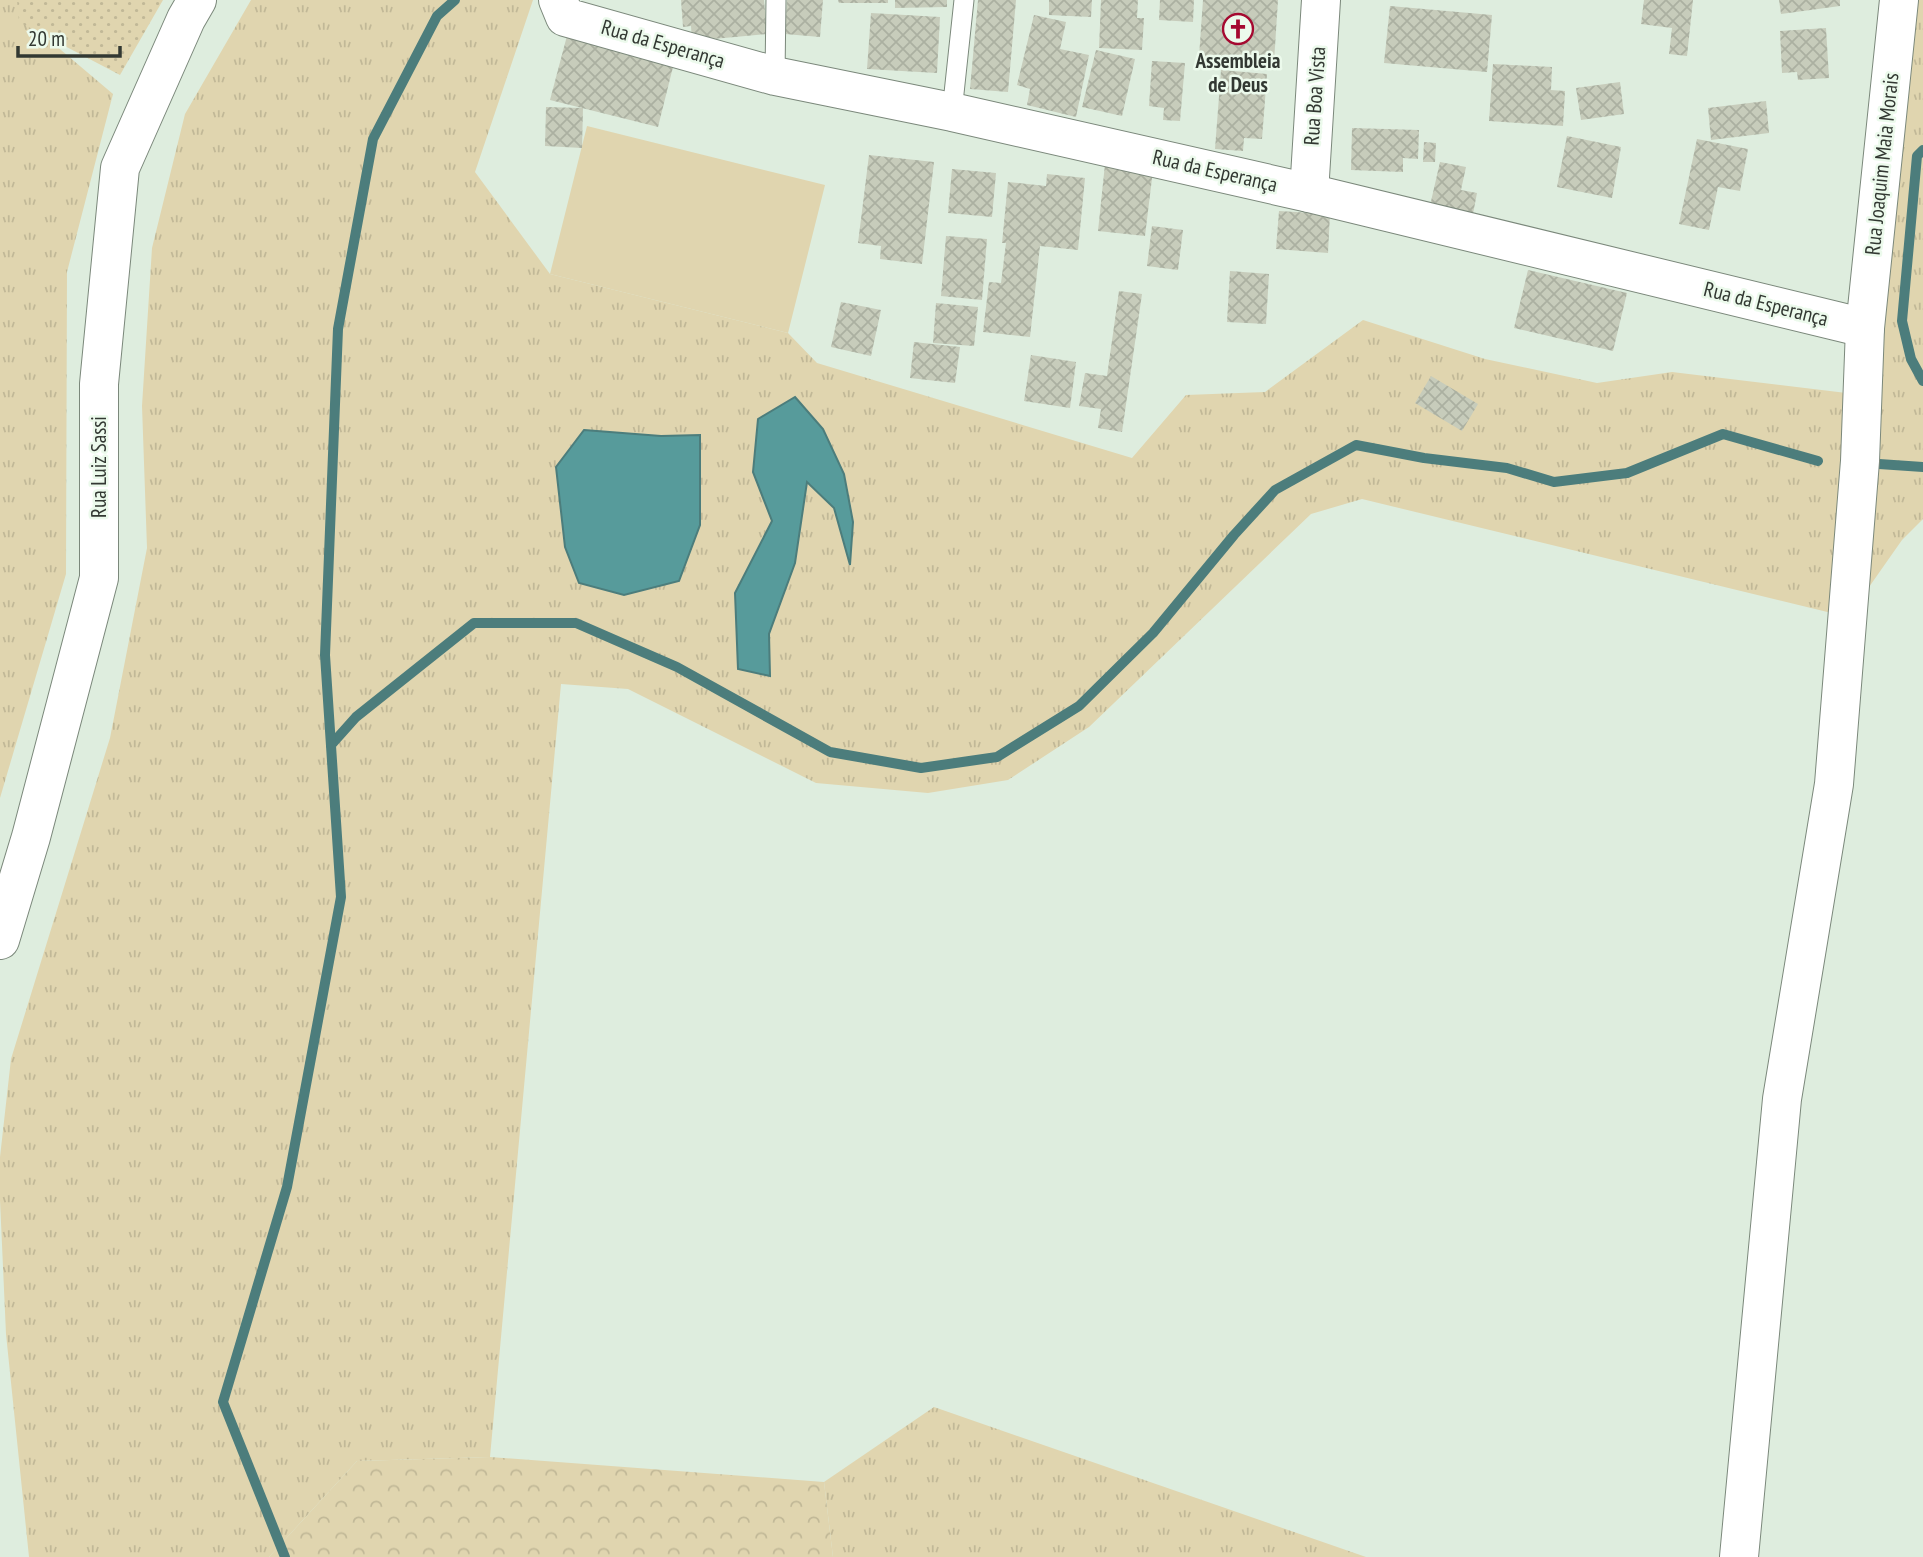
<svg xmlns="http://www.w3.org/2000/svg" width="1923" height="1557" font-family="'PT Sans Narrow',sans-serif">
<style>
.grass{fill:url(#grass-tufts)}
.forest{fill:url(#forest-crowns)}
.park{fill:url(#park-dots)}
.pitch{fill:#e0d5af}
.water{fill:#579b9b;stroke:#4c7d7c;stroke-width:2}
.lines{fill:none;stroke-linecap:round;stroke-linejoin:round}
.stream{stroke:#4c7d7c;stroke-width:10}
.building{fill:url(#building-cross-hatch)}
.lane-casing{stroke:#7b887b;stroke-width:21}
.street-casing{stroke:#7b887b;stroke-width:40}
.lane{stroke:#fff;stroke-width:19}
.street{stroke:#fff;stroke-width:38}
.labels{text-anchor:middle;stroke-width:5;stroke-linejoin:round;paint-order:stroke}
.street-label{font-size:21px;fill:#323832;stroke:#ecfaec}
.poi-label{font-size:21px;font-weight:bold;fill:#323832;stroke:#ecfaec}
</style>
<defs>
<pattern id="grass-tufts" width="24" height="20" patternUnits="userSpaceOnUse" patternTransform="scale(1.75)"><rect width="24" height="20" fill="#e0d5af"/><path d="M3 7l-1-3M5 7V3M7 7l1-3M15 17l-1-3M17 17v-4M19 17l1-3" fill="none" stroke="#c1b897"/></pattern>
<pattern id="forest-crowns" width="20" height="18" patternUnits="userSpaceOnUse" patternTransform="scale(1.75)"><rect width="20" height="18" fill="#e0d5af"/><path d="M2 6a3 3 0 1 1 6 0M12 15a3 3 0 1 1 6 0" fill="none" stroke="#c1b897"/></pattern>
<pattern id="park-dots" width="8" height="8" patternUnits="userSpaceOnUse" patternTransform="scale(1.75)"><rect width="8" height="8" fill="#e0d5af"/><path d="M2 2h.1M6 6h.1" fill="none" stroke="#c1b897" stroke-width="1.8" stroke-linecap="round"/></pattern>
<pattern id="building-cross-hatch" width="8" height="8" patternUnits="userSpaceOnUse" patternTransform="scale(1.75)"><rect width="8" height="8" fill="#c7ccbb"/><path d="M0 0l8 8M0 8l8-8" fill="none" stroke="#abb0a1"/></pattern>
</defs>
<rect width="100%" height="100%" fill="#deedde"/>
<!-- grass -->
<g class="grass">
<path d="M 0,0 L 27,0 L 35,28 L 113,94 L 67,272 L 66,574 L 0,798 Z"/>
<path d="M 251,0 L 533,0 L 475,172 L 550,274 L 788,333 L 817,363 L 1132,458 L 1186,395 L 1265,392 L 1363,320 L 1485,359 L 1597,383 L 1672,372 L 1863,395 L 1899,0 L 1923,0 L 1923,519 L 1902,540 L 1848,617 L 1362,499 L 1311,514 L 1089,727 L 1008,780 L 928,793 L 816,783 L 628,689 L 561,684 L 490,1457 L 357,1461 L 269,1557 L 29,1557 L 6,1334 L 0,1200 L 0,1157 L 11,1059 L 110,738 L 147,548 L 142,406 L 152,248 L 185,114 Z"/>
<path d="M 934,1407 L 1366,1557 L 833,1557 L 824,1482 Z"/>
</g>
<!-- forest -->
<path class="forest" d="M 490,1457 L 824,1482 L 833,1557 L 269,1557 L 357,1461 Z"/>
<!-- park -->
<path class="park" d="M 17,0 L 163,0 L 120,75 L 19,22 Z"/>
<!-- pitch -->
<path class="pitch" d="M 587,126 L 825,185 L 788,333 L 550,274 Z"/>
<!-- water -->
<g class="water">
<path d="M 795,397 L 823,429 L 844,474 L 853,522 L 850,565 L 834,508 L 807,482 L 795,563 L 769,634 L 770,676 L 738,669 L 735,593 L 772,521 L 753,472 L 758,419 Z"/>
<path d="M 584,430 L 661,436 L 700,435 L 700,525 L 679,581 L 624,595 L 579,583 L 565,547 L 556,467 Z"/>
</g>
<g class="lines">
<!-- stream -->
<g class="stream">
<path d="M 1923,150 L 1917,156 L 1902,321 L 1911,359 L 1923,381"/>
<path d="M 1879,464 L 1923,467"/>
<path d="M 331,745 L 356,717 L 474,623 L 576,623 L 677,667 L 830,752 L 921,768 L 997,757 L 1079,706 L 1153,633 L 1234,535 L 1275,490 L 1356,445 L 1424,458 L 1507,468 L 1554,482 L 1627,473 L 1723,434 L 1818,461"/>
<path d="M 285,1557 L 223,1402 L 287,1187 L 341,897 L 325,655 L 338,329 L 373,139 L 437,16 L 455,0"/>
</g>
</g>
<!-- building -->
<g class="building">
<path d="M 681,0 L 764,0 L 767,34 L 692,41 L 691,26 L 683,27 Z"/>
<path d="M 787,0 L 823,0 L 820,37 L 785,34 Z"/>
<path d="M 838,0 L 888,0 L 888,3 L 839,3 Z"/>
<path d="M 895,0 L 947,0 L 947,7 L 895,8 Z"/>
<path d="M 978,0 L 1016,0 L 1008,92 L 970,89 Z"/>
<path d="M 1049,0 L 1092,0 L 1091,17 L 1049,15 Z"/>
<path d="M 1101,0 L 1138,0 L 1137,18 L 1144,18 L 1142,50 L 1099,48 Z"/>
<path d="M 1160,0 L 1194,0 L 1193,22 L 1159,20 Z"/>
<path d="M 1203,0 L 1278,0 L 1274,62 L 1199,57 Z"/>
<path d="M 1644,0 L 1693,0 L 1687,56 L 1669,54 L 1672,28 L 1641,24 Z"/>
<path d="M 1779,0 L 1840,0 L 1840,6 L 1781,14 Z"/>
<path d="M 1390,6 L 1492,15 L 1487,72 L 1384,63 Z"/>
<path d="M 871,13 L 940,17 L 937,73 L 867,69 Z"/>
<path d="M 1034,15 L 1066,22 L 1060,49 L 1089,55 L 1076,117 L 1027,105 L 1030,89 L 1017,85 Z"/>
<path d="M 1826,28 L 1829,78 L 1798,80 L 1797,72 L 1782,73 L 1780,31 Z"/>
<path d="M 568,32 L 675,59 L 658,127 L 550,100 Z"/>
<path d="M 1096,50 L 1135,59 L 1122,116 L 1082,107 Z"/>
<path d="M 1152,61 L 1185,63 L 1180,121 L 1163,120 L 1164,108 L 1149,106 Z"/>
<path d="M 1493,64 L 1552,67 L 1551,90 L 1565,91 L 1563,126 L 1489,121 Z"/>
<path d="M 1221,70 L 1267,74 L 1262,139 L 1244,138 L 1243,151 L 1215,149 Z"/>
<path d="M 1620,82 L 1624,114 L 1581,120 L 1576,88 Z"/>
<path d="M 1766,101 L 1769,133 L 1711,140 L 1708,108 Z"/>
<path d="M 546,107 L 583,108 L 582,148 L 545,146 Z"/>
<path d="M 1352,128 L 1419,130 L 1418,159 L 1403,158 L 1403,172 L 1351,170 Z"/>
<path d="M 1567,136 L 1621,147 L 1612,198 L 1557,187 Z"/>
<path d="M 1697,139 L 1748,149 L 1740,191 L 1718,187 L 1709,230 L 1679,224 Z"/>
<path d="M 1424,142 L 1436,143 L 1435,162 L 1423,162 Z"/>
<path d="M 869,155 L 934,162 L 922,264 L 880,259 L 881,246 L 858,243 Z"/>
<path d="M 1440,162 L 1466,167 L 1461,190 L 1477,193 L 1472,219 L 1429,210 Z"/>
<path d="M 1105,164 L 1153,170 L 1145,236 L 1098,231 Z"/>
<path d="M 952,169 L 996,173 L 992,217 L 948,213 Z"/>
<path d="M 1047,174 L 1085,178 L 1078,250 L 1040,246 L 1030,337 L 983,332 L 989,282 L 1001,283 L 1006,243 L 1002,243 L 1008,182 L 1046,186 Z"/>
<path d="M 1279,211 L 1330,214 L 1328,253 L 1276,249 Z"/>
<path d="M 1152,226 L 1183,230 L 1178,270 L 1147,266 Z"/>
<path d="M 946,236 L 987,239 L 982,300 L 941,296 Z"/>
<path d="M 1528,270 L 1627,293 L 1613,351 L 1514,328 Z"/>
<path d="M 1230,271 L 1269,274 L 1266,324 L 1227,322 Z"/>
<path d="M 1119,291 L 1142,294 L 1122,432 L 1098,428 L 1101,409 L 1079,406 L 1085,373 L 1107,376 Z"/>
<path d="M 841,302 L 881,310 L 871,356 L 831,347 Z"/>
<path d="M 936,303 L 978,307 L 974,346 L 933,343 Z"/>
<path d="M 914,342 L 960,347 L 955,383 L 910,378 Z"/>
<path d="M 1031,355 L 1076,362 L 1070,408 L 1024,401 Z"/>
<path d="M 1431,376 L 1478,404 L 1462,431 L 1415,403 Z"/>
</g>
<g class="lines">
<!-- lane casing -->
<g class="lane-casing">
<g id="lane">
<path d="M 775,76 L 776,0"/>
<path d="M 952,112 L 964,0"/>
</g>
</g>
<!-- street casing -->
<g class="street-casing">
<g id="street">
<path d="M 558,0 L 565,17 L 775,76 L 952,112 L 1309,193 L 1865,328"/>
<path d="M 1309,193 L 1321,0"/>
<path d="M 0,940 L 31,837 L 99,578 L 99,384 L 120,168 L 186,19 L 197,0"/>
<path d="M 1739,1557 L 1782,1099 L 1834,784 L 1860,461 L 1865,328 L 1899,0"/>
</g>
</g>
<!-- lane -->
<use href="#lane" class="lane"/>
<!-- street -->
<use href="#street" class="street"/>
</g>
<!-- icons -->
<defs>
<g id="church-ring" transform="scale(1.575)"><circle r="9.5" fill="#ecfaec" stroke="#a50930" stroke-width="1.5"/><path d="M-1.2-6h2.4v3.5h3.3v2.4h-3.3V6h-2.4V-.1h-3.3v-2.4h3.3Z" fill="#a50930"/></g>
</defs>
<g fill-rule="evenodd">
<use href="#church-ring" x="1238" y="29"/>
</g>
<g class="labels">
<!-- street labels -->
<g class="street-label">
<text transform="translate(663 44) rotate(16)" y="7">Rua da Esperança</text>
<text transform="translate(1315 96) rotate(-86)" y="7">Rua Boa Vista</text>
<text transform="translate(1882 164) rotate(-84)" y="7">Rua Joaquim Maia Morais</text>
<text transform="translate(1215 171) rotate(13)" y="7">Rua da Esperança</text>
<text transform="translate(1766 304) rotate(14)" y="7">Rua da Esperança</text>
<text transform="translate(99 467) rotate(-90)" y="7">Rua Luiz Sassi</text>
</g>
<!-- poi labels -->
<g class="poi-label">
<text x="1238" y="68">Assembleia<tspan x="1238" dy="24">de Deus</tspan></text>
</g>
</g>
<!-- scale -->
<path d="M18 46v10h102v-10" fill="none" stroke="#323832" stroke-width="3.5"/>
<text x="28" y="46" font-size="21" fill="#323832" stroke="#ecfaec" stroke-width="5" paint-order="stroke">20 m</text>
</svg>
